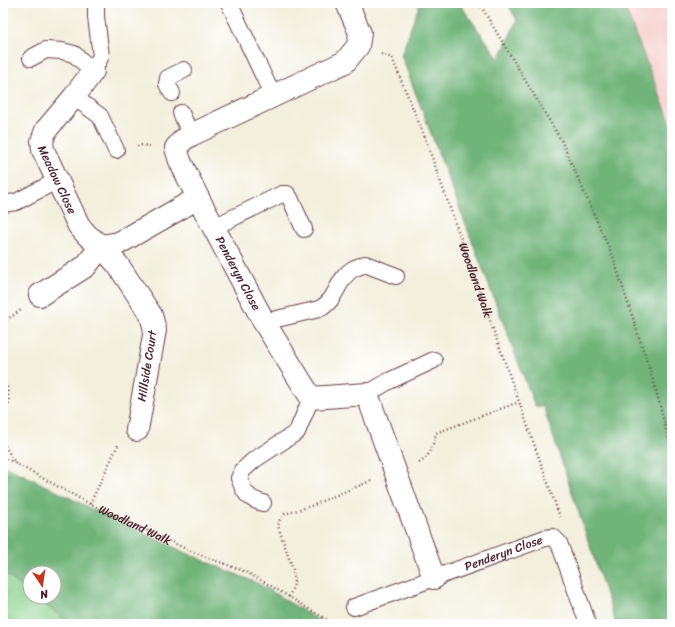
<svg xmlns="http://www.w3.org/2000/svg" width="675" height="627" font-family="Sriracha,sans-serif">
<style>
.built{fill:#f7d0cd}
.green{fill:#8bd28e;stroke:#6a785c}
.forest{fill:#70b479;stroke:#5d6a52}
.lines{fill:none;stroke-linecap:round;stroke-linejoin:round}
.lane-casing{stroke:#633e46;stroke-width:18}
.street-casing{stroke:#633e46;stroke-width:24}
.path{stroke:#633e46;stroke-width:2.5;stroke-dasharray:1 3;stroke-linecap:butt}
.lane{stroke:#fff;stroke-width:16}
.street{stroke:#fff;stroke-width:22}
.labels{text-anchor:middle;stroke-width:4;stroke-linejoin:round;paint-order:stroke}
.street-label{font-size:12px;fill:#4a1f2b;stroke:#fff}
</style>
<rect width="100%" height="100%" fill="#fff"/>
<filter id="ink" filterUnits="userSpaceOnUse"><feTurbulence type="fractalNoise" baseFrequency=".025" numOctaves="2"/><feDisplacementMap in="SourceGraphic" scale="8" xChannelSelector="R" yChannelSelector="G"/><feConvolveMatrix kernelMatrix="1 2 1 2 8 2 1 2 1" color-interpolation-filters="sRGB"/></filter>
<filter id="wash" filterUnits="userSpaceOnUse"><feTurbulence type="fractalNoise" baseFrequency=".012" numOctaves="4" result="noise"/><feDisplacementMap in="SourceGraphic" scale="16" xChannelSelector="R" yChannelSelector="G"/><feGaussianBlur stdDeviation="0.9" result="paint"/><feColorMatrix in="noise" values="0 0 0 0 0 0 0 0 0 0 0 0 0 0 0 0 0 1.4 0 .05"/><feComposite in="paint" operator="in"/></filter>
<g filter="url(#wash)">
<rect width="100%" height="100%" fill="#f3efdd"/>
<!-- built -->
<path class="built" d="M 623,3 L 672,3 L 672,126 Z"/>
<!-- green -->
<g class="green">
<path d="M 3,466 L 24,475 L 3,473 Z"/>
<path d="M 3,572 L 30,593 L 30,597 L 35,597 L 71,624 L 3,624 Z"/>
</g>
<!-- forest -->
<g class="forest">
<path d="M 420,3 L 459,3 L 499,59 L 517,20 L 507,3 L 623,3 L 672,126 L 672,624 L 616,624 L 543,406 L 535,406 L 401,55 Z"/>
<path d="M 3,473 L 24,475 L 102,514 L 191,555 L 259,584 L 325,624 L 71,624 L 35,597 L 54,597 L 54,573 L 30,573 L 30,593 L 3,572 Z"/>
</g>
</g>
<g filter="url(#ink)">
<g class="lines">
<!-- lane casing -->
<g class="lane-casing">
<g id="lane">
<path d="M 229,3 L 273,96"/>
<path d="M 31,58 L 46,50 L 62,51 L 74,54 L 93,71 L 101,56 L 96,17 L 96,3"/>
<path d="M 172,93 L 167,84 L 168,78 L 184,70"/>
<path d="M 74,97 L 100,116 L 116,150"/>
<path d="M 181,113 L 191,135"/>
<path d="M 3,204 L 16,202 L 58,180"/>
<path d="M 214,227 L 282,194 L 287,194 L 290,198 L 304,229"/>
<path d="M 264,322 L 319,309 C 337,301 337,278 353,269 C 357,267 361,266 365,264 L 396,276"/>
<path d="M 367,394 L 389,381 L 434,360"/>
<path d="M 263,503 C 248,499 244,493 239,478 L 243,470 L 254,460 L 297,432 L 311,398"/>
<path id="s3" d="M 354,607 L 545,538 L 553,537 L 559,543 L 588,624"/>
</g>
</g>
<!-- street casing -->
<g class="street-casing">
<g id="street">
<path id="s4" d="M 347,3 L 360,33 L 358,46 L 345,62 L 191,135 L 183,140 L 176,148 L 180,161 L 198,198 L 264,322 L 311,398 L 367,394 L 434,578"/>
<path id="s5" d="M 93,71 L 74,97 L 46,130 L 42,141 L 43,150 L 79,226 L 88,236 L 101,246 L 118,265 L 151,315 L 155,330 L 137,430"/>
<path d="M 40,295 L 86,266 L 101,246 L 119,243 L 198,198"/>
</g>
</g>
<!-- path -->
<g class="path">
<path d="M 479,3 L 561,140 L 613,257 L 654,383 L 672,451"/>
<path id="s1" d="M 381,54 L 392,58 L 424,135 L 560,517"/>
<path d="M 137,146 L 140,145 L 151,146"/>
<path d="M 3,322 L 21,310"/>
<path id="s2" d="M 3,380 L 7,387 L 9,402 L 3,427 L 4,444 L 15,463 L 90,504 L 193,552 L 246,572 L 271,586 L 334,624"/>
<path d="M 3,457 L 15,463"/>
<path d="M 419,463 C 430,457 433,445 436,433 L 519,402"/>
<path d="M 90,504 L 118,445"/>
<path d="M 289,597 L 294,584 L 293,570 L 278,526 L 280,519 L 285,514 L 314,505 L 327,499 L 373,480"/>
</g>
<!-- lane -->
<use href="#lane" class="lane"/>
<!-- street -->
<use href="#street" class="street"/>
</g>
</g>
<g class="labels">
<!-- street labels -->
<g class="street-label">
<text dy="4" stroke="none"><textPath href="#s5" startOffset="129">Meadow Close</textPath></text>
<text dy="4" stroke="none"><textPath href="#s4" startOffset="397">Penderyn Close</textPath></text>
<text dy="4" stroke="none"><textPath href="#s1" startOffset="249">Woodland Walk</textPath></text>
<text transform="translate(147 366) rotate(-81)" y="4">Hillside Court</text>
<text dy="4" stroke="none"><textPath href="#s2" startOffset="223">Woodland Walk</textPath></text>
<text dy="4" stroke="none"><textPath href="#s3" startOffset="159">Penderyn Close</textPath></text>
</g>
</g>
<!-- margin -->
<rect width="675" height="627" fill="none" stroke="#fff" stroke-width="16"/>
<!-- north arrow -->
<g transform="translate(42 585) rotate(167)"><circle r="19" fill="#ffffff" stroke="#b7a5aa"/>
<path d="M0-3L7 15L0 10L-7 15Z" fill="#c8321e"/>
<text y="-6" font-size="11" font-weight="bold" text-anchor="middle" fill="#4a1f2b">N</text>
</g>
</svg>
